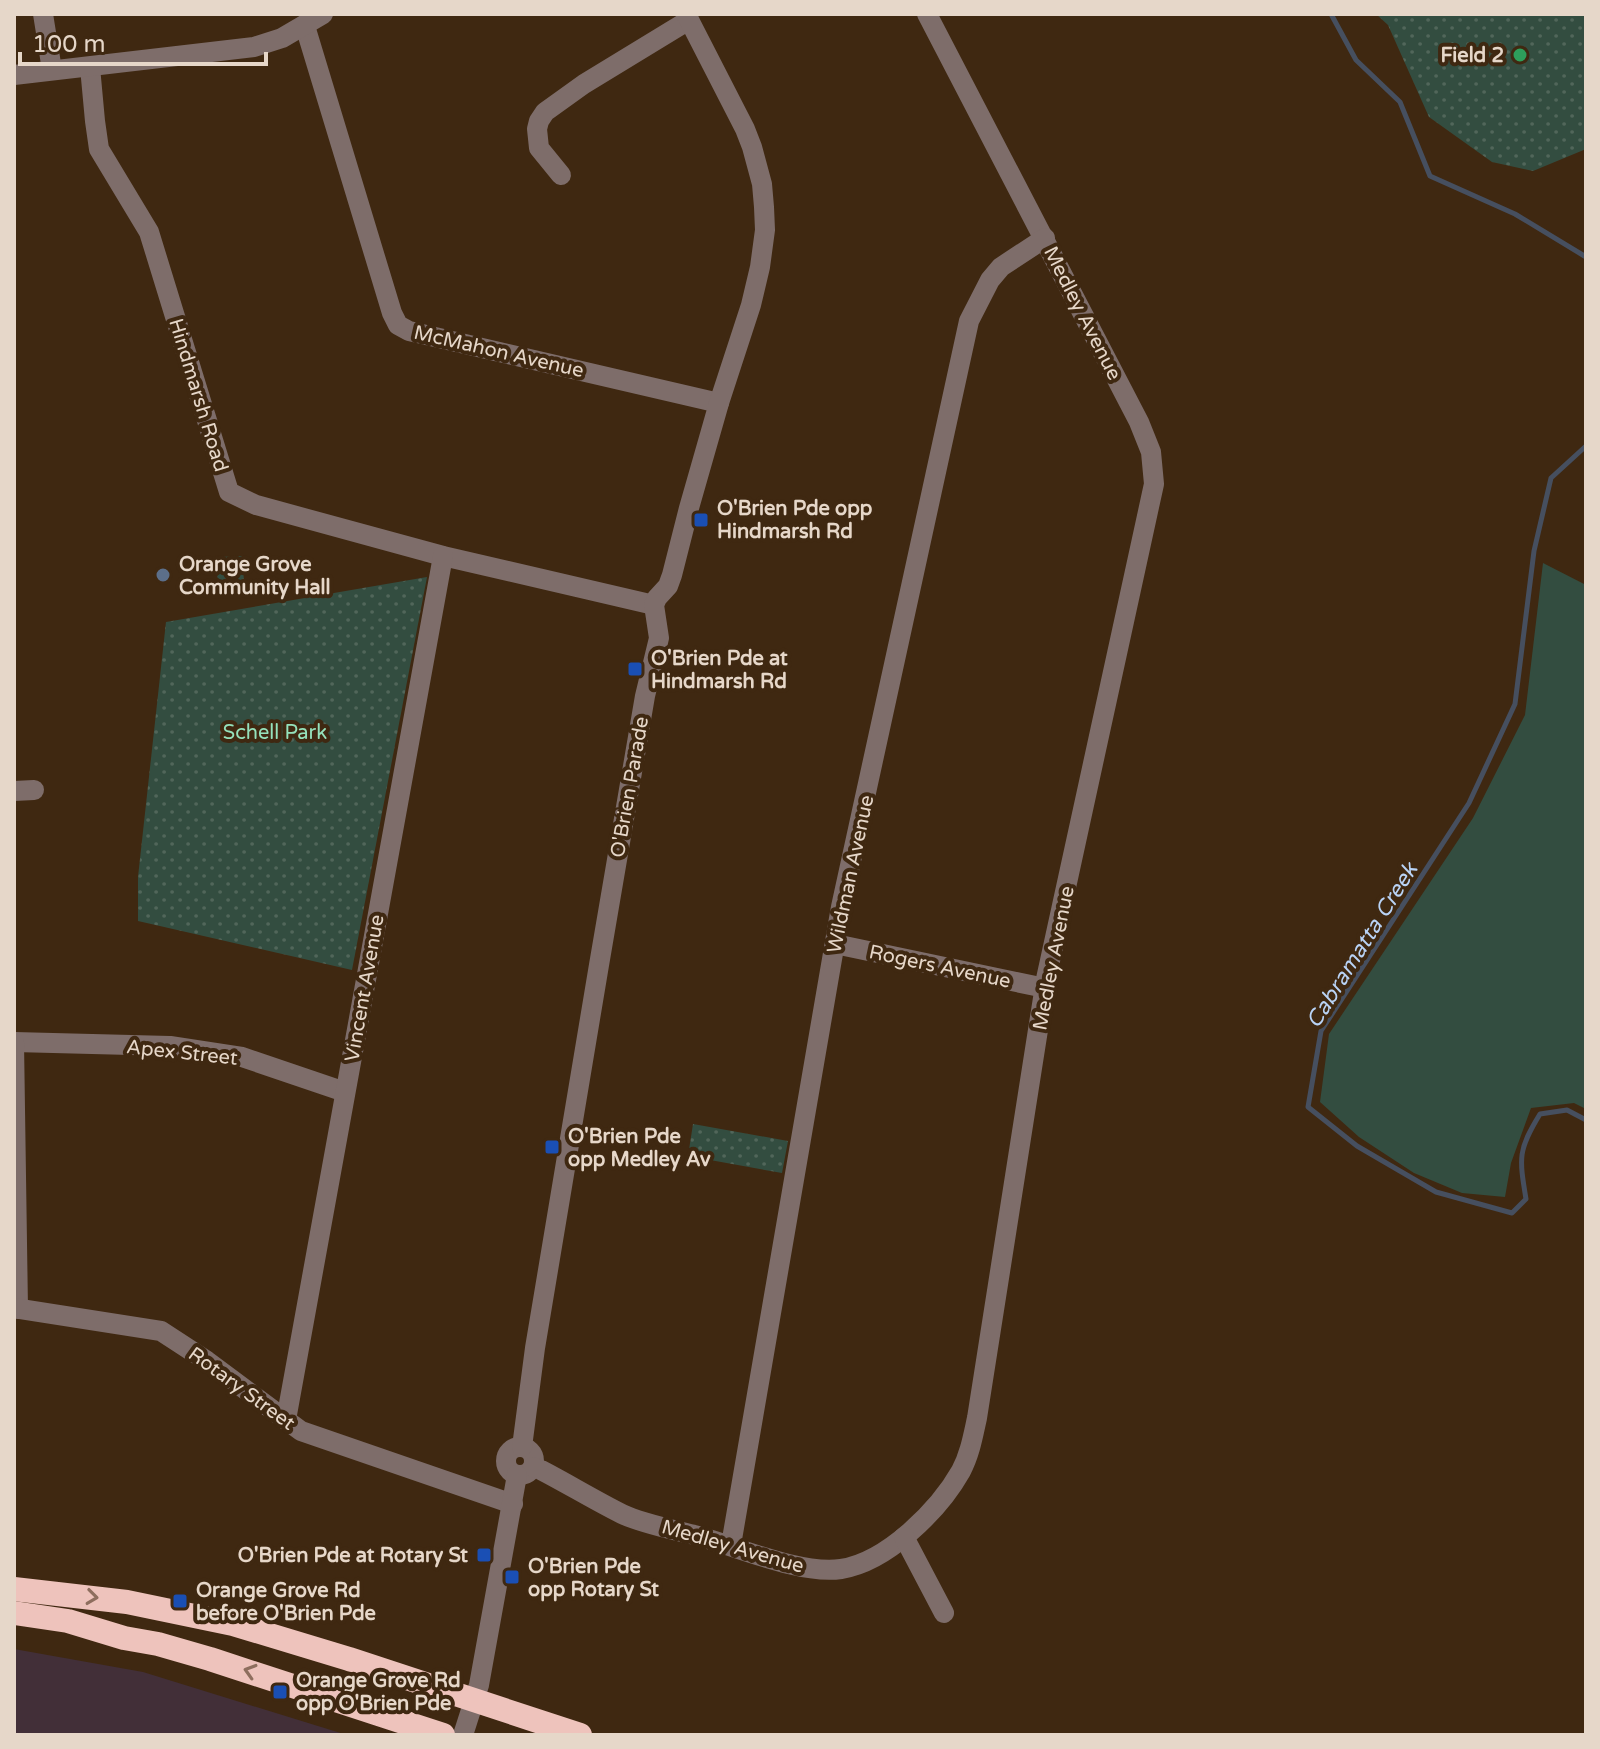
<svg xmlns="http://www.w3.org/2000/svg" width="1600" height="1749" font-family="'Varela Round',sans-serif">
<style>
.industrial{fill:#422f38}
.grass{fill:#334d40}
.park{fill:url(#park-dots)}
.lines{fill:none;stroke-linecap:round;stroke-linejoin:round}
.stream{stroke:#464f5f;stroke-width:5}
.minor{stroke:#7e6d6a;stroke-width:20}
.highway{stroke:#eec3bc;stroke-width:24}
.oneway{stroke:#8e6e5e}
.leisure-dot{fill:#2e9e5b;stroke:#3f2811;stroke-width:3}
.transit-dot{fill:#1a4fb4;stroke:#3f2811;stroke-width:3}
.service-dot{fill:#5c6f8a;stroke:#3f2811;stroke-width:3}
.labels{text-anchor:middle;stroke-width:8;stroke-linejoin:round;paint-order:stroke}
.poi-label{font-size:20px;font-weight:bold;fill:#e6d7c9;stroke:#3f2811;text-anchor:start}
.street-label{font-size:20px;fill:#e6d7c9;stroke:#3f2811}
.park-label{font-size:20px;fill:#95e2bc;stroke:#3f2811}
.water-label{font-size:22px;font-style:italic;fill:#b9d3f6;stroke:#3f2811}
</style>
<defs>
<pattern id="park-dots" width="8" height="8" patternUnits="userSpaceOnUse" patternTransform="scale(2)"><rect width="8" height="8" fill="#334d40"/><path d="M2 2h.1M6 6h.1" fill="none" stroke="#51665a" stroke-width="1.8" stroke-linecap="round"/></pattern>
</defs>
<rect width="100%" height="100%" fill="#3f2811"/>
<!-- industrial -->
<path class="industrial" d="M 14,1649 L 143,1672 L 347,1735 L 14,1735 Z"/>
<!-- grass -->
<path class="grass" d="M 1543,563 L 1586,585 L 1586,1109 L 1574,1103 L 1531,1108 L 1511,1163 L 1505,1197 L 1462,1193 L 1414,1173 L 1359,1137 L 1320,1102 L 1329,1034 L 1473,818 L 1525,715 Z"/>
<!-- park -->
<g class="park">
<path d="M 1376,14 L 1586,14 L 1586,149 L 1533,171 L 1492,162 L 1429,117 L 1388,25 Z"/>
<path d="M 242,556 L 244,581 L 237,587 L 225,584 L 217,577 L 221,569 L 220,557 Z"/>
<path d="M 427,577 L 352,970 L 138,921 L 138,877 L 166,622 Z"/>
<path d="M 693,1124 L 788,1141 L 782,1173 L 688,1156 Z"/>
</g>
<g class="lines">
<!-- stream -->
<g class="stream">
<path d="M 1331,14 L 1356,60 L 1400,102 L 1430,176 L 1515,214 L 1586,257"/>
<path d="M 1586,446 L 1551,478 L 1534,551 L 1515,704 L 1469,803 L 1321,1031 L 1308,1107 L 1357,1146 L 1436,1192 L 1512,1213 L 1526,1199 C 1519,1157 1518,1150 1540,1114 L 1567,1110 L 1586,1120"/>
</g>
<!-- minor -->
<g class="minor">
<path d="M 43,14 L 52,70"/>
<path d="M 305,26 L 392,313 L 398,325 L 409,331 L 719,403"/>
<path d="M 90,67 L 95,121 L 99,149 L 149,232 L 229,492 L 256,505 L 443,556 L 654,605"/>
<path d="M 14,75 L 254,47 L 282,38 L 323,14"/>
<path d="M 561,175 L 539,148 L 537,129 L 539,121 L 545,112 L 584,84 L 689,20"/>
<path d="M 14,791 L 34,790"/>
<path d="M 835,944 L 1045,988"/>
<path d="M 14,1042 L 170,1046 L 242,1057 L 345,1092"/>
<path d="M 14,1042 L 18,1309"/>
<path d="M 14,1308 L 161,1331 L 207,1361 L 301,1431 L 513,1504"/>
<path d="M 286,1420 L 443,556"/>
<circle cx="520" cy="1461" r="14"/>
<path d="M 522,1447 L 535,1348 L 599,965 L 645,696 L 659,638 L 654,605 L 657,598 L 668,586 L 672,575 L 689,508 L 719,403 L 751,305 L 760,267 L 765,230 L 764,207 L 762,184 L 752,147 L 745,129 L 686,14"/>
<path d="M 533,1467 L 541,1470 C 568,1484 594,1500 622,1514 C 643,1524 675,1530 698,1536 C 738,1547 801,1575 841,1569 C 887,1562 939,1510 961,1471 C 970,1454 973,1436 977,1418 L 1046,979 L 1154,484 L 1151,452 L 1139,422 L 927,14"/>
<path d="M 904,1537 L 944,1613"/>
<path d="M 731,1545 L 841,907 L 969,321 L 990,280 L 1001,267 L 1045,238"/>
<path d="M 463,1735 L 479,1685 L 517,1475"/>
</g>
<!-- highway -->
<g class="highway">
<path d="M 14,1589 L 127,1602 L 233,1624 L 349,1659 L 580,1735"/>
<path d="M 14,1613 L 68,1621 L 124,1638 L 158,1644 L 210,1659 L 443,1735"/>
</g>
</g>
<!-- one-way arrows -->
<defs><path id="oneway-chevron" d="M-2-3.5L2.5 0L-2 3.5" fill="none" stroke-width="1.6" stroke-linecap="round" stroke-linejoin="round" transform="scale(2)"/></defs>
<g class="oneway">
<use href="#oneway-chevron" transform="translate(92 1597) rotate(7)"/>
<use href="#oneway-chevron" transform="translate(250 1671) rotate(-163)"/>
</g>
<!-- markers -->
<circle class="leisure-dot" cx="1520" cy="55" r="8"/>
<g class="transit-dot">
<rect x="693" y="512" width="16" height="16" rx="4"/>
<rect x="627" y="661" width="16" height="16" rx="4"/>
<rect x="544" y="1139" width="16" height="16" rx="4"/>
<rect x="476" y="1547" width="16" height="16" rx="4"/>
<rect x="504" y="1569" width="16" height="16" rx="4"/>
<rect x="172" y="1593" width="16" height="16" rx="4"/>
<rect x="272" y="1684" width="16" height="16" rx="4"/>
</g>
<circle class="service-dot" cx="163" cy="575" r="8"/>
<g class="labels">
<!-- poi labels -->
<g class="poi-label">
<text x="1504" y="62" text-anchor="end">Field 2</text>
<text x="717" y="515">O'Brien Pde opp<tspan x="717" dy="23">Hindmarsh Rd</tspan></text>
<text x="179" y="571">Orange Grove<tspan x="179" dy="23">Community Hall</tspan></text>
<text x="651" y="665">O'Brien Pde at<tspan x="651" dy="23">Hindmarsh Rd</tspan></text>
<text x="568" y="1143">O'Brien Pde<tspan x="568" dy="23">opp Medley Av</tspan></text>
<text x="468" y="1562" text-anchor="end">O'Brien Pde at Rotary St</text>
<text x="528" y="1573">O'Brien Pde<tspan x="528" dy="23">opp Rotary St</tspan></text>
<text x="196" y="1597">Orange Grove Rd<tspan x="196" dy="23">before O'Brien Pde</tspan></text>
<text x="296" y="1687">Orange Grove Rd<tspan x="296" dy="23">opp O'Brien Pde</tspan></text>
</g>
<!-- street labels -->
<g class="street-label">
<text transform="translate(1083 313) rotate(63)" y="7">Medley Avenue</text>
<text transform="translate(499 351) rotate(13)" y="7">McMahon Avenue</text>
<text transform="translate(199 395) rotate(73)" y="7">Hindmarsh Road</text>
<text transform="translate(629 787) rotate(-80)" y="7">O'Brien Parade</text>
<text transform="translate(850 874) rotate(-78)" y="7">Wildman Avenue</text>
<text transform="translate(1053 958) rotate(-79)" y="7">Medley Avenue</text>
<text transform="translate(940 966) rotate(12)" y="7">Rogers Avenue</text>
<text transform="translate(364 988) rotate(-80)" y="7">Vincent Avenue</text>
<text transform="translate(182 1052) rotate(6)" y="7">Apex Street</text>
<text transform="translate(242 1388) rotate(36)" y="7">Rotary Street</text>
<text transform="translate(733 1546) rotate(16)" y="7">Medley Avenue</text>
</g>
<!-- park labels -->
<g class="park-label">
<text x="275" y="739">Schell Park</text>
</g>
<!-- water labels -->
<g class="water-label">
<text transform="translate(1361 945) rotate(-58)" y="8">Cabramatta Creek</text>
</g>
</g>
<!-- border -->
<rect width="1600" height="1749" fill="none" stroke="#e6d7c9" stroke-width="32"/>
<!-- scale -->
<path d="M20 52v12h246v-12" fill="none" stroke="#e6d7c9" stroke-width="4"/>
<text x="32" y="52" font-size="24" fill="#e6d7c9" stroke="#3f2811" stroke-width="6" paint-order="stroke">100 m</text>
</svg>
